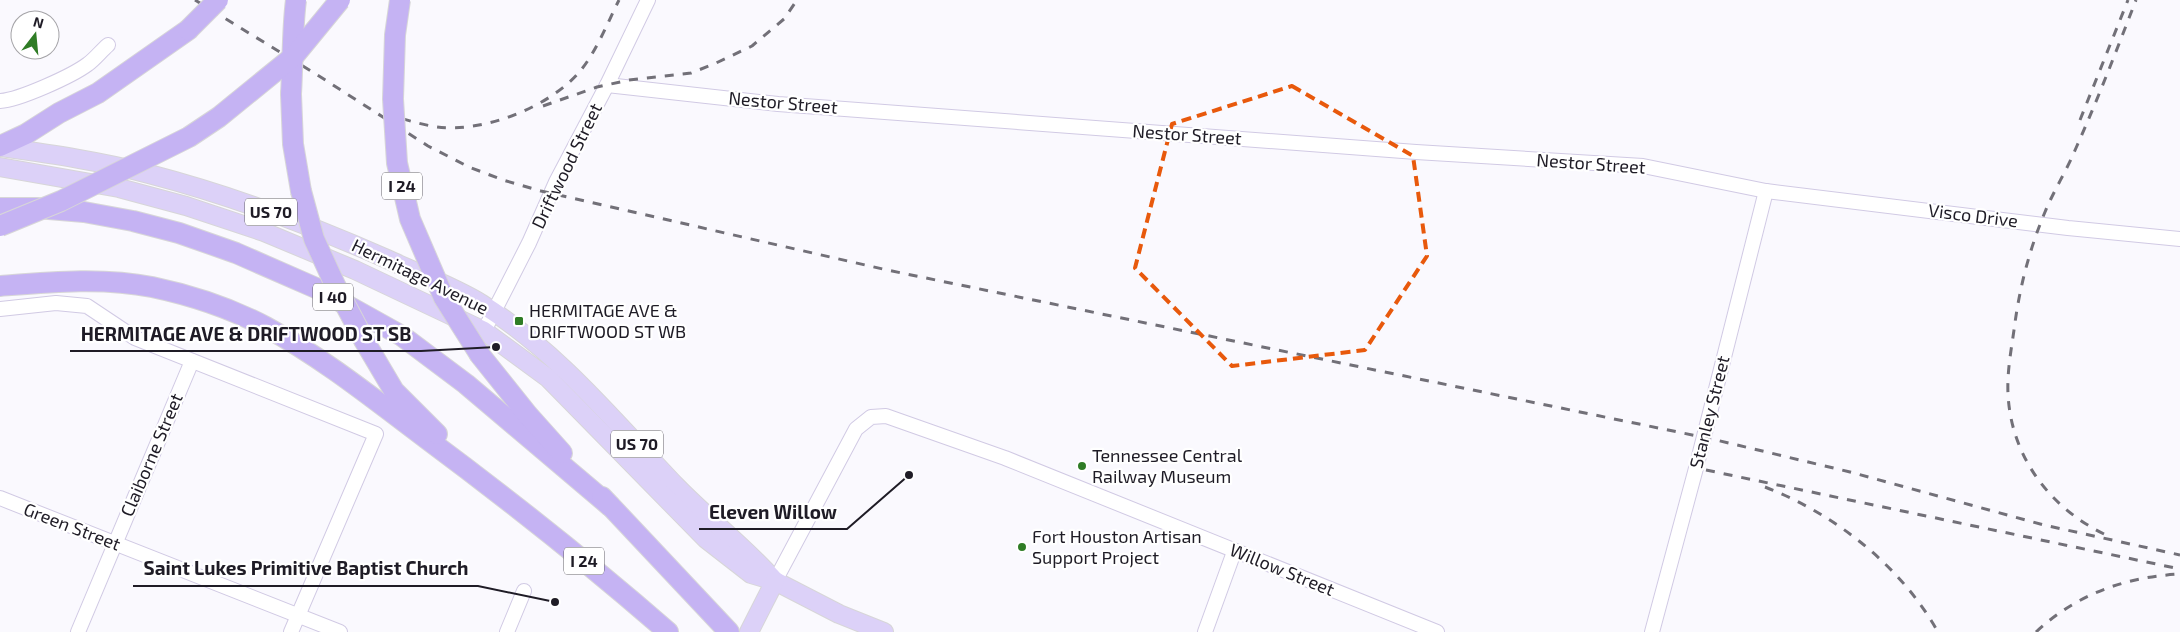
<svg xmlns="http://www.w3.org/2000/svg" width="2180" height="632" font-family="'Exo 2',sans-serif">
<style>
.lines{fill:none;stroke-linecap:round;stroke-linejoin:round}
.minor-casing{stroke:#d1cae4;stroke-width:16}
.major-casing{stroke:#d7d6d8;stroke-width:20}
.highway-casing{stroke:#d7d6d8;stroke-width:22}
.minor{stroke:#fff;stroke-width:14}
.major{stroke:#dcd1f8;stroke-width:18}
.highway{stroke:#c5b3f3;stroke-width:20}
.rail{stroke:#727078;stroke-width:3;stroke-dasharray:9 9;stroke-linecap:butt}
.highway-bridge-casing{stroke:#d7d6d8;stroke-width:22;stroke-linecap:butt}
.highway-bridge{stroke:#c5b3f3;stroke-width:20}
.marked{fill:none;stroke:#e8590c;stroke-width:4;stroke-dasharray:10 6;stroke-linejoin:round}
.poi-dot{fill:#2f7c25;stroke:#fff;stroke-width:2}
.labels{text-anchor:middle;stroke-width:4.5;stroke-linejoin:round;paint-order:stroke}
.shield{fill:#fff;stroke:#626067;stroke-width:1}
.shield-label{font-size:16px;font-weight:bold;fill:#1f1c26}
.street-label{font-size:18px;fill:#1f1c26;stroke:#fff}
.poi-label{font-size:18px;fill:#1f1c26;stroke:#fff;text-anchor:start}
.leader{fill:none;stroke:#1f1c26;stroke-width:2}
.callout-dot{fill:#1f1c26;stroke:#fff;stroke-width:2}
.callout-label{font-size:19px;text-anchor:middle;font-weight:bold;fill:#1f1c26;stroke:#fff;stroke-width:4.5;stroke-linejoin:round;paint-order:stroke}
</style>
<rect width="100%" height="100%" fill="#faf9fe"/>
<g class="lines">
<!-- minor casing -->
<g class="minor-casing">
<g id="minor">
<path d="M 607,85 L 778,104 L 1416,152 L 1643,166 L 1766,191 L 2068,228 L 2180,239"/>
<path d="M 0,101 C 19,100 72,76 88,64 C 95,59 101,51 108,45"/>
<path d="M 0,309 L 56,303 L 87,306 L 135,338 L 376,434 L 291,632"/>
<path d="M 484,331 L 529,243 L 556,182 L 607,85 L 648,0"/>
<path d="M 0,498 L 340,632"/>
<path d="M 775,581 L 856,429 L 871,417 L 886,416 L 1005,458 L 1437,632"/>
<path d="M 78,632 L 192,361"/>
<path d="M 507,632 L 524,591"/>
<path d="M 1205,632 L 1234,552"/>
<path d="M 1652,632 L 1695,472 L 1766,191"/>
</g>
</g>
<!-- major casing -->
<g class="major-casing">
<g id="major">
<path d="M 0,147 C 50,154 101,161 149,174 C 230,195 310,225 387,259 C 417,273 455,287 482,304 C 559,353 614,421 676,486 C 708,519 745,547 775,581"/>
<path d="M 0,167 L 119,188 L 186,206 L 264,232 L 355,270 L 484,331 L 548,378 L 706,539 L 751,574 L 775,581 L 839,614 L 884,632"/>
<path d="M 749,632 L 775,581"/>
</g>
</g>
<!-- highway casing -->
<g class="highway-casing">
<g id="highway">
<path d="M 291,94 L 293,144 L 301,191"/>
<path d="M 0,146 L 26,134 L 59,113 L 98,93 L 188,30"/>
<path d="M 0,208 L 37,208 L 84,212 L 133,221 L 179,233 L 236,253 L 316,288 L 402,336 L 466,384 L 610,506"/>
<path d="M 0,286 C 50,282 103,277 152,287 C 190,295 232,309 266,327 C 323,358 375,400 427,439 C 509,500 590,564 668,632"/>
<path d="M 365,342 L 394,391 L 437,434"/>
<path d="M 480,355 L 528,415 L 562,453"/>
<path d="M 602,497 L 729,632"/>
</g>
</g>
<!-- minor -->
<use href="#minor" class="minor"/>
<!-- major -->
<use href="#major" class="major"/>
<!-- highway -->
<use href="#highway" class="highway"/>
<!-- rail -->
<g class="rail">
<path d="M 195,0 L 319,76 L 428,146 L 469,167 L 503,180 L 541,191 L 887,270 L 1712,439 L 1850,472 L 2044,525 L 2180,555"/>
<path d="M 543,106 L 597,87 L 629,80 L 691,73 L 714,64 L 752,46 L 784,19 L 797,0"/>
<path d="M 385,113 C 402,119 419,124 437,127 C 483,133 551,107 581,70 C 597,50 607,24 619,0"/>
<path d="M 2080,120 L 2128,0"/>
<path d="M 1706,470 L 2180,569"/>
<path d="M 1765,487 C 1835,514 1901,566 1938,632"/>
<path d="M 2104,534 C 2049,507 2011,456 2008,394 C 2007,372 2011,351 2014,330 C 2019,290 2029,250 2045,212 C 2054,190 2067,170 2076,148 C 2098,99 2117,49 2136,0"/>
<path d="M 2036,632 C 2077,594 2125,577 2180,574"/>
</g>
<!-- highway-bridge casing -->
<g class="highway-bridge-casing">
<g id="highway-bridge">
<path d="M 400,0 L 395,35 L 393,99 L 397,163 L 410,219 L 444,298 L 480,355"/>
<path d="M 188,30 L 218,0"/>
<path d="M 291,94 C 293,62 292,31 296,0"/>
<path d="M 301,191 L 314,239 L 336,287 L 365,342"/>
<path d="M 0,226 L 61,201 L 189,137 L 219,117 L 294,56 L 340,0"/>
</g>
</g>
<!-- highway-bridge -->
<use href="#highway-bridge" class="highway-bridge"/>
</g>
<!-- marked area -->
<path class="marked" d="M 1292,86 L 1413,156 L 1427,256 L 1365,350 L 1232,366 L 1135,268 L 1172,124 Z"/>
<!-- markers -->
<g class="poi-dot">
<rect x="514" y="316" width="10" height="10" rx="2.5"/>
<circle cx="1082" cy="466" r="5"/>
<circle cx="1022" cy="547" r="5"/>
</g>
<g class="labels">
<!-- shield labels -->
<g class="shield">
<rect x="382" y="172.5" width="40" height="27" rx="4"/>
<rect x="245" y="198.5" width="52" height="27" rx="4"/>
<rect x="313" y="283.5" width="40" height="27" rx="4"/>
<rect x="611" y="430.5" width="52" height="27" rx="4"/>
<rect x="564" y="547.5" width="40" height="27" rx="4"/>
</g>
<g class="shield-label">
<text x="402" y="192">I 24</text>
<text x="271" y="218">US 70</text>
<text x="333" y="303">I 40</text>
<text x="637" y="450">US 70</text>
<text x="584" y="567">I 24</text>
</g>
<!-- street labels -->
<g class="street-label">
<text transform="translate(783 103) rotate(5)" y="6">Nestor Street</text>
<text transform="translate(1187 135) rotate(4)" y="6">Nestor Street</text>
<text transform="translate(1591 164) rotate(4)" y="6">Nestor Street</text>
<text transform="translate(567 166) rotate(-64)" y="6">Driftwood Street</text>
<text transform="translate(1973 216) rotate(7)" y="6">Visco Drive</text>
<text transform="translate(420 277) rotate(26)" y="6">Hermitage Avenue</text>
<text transform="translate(1710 412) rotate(-76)" y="6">Stanley Street</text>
<text transform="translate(152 455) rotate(-67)" y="6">Claiborne Street</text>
<text transform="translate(72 527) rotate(21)" y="6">Green Street</text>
<text transform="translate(1282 570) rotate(22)" y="6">Willow Street</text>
</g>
<!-- poi labels -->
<g class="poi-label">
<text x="529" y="317">HERMITAGE AVE &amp;<tspan x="529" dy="21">DRIFTWOOD ST WB</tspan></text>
<text x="1092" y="462">Tennessee Central<tspan x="1092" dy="21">Railway Museum</tspan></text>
<text x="1032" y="543">Fort Houston Artisan<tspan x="1032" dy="21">Support Project</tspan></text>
</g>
</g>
<!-- callouts -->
<path class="leader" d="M496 347L421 351H70M909 475L847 529H699M555 602L478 586H133"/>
<g class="callout-dot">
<circle cx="496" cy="347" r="5"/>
<circle cx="909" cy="475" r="5"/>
<circle cx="555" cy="602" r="5"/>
</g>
<g class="callout-label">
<text x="246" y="341">HERMITAGE AVE &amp; DRIFTWOOD ST SB</text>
<text x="773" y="519">Eleven Willow</text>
<text x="306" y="575">Saint Lukes Primitive Baptist Church</text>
</g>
<!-- north arrow -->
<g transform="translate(35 35) rotate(16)"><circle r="24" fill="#ffffff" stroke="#a5a4a8"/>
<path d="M0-4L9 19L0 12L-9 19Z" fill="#2f7c25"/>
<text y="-8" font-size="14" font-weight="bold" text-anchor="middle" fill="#1f1c26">N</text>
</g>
</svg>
